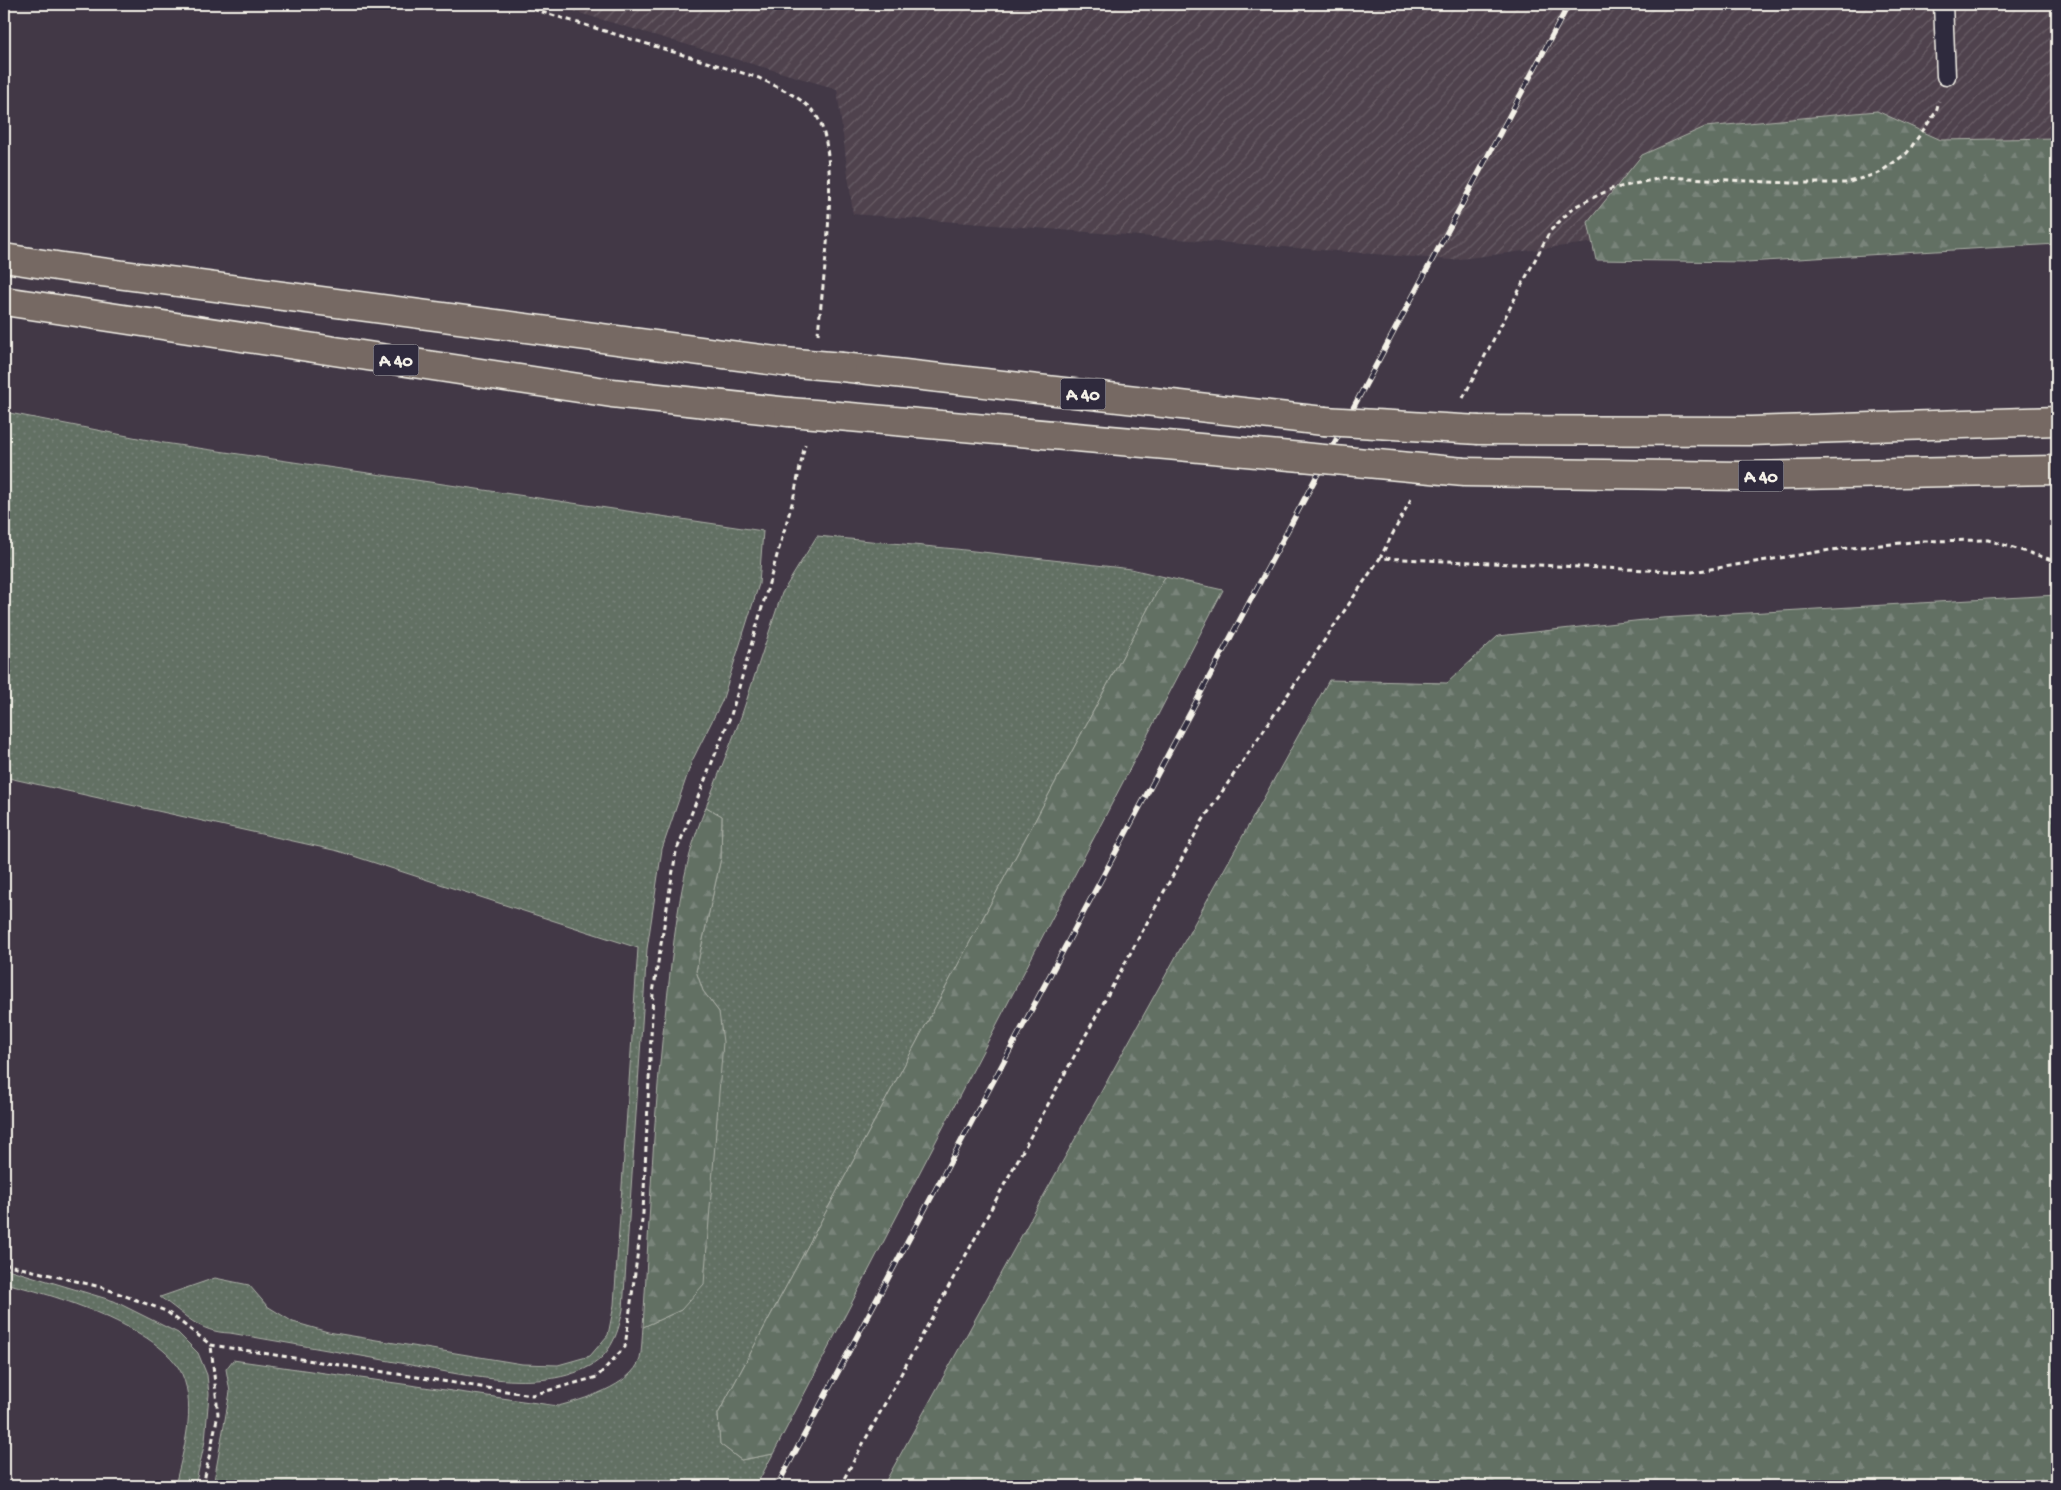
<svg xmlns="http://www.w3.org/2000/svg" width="2061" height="1490" font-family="'Gochi Hand',sans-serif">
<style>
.industrial{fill:url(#industrial-furrows)}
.grass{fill:url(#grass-dots);stroke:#abb0a6}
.forest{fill:url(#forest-firs);stroke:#abb0a6}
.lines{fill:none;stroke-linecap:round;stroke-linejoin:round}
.service-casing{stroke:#f4f1e8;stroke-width:21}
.motorway-casing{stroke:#f4f1e8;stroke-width:31}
.path{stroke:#f4f1e8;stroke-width:3;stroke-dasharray:5 4;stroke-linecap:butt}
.service{stroke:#2f2a3d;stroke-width:18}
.motorway{stroke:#766964;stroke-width:28}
.rail-casing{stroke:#f4f1e8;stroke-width:5.5}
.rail{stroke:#2f2a3d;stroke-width:4;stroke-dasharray:11;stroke-linecap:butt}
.motorway-bridge-casing{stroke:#f4f1e8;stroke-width:31;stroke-linecap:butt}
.motorway-bridge{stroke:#766964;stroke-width:28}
.labels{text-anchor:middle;stroke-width:5;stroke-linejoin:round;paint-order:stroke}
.shield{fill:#2f2a3d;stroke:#b9b5b5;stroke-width:1}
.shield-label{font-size:18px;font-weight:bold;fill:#f4f1e8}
</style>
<defs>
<pattern id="industrial-furrows" width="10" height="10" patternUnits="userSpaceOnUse" patternTransform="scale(1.25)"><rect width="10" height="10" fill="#4f424d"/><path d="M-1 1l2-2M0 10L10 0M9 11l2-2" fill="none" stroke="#695e67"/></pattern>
<pattern id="grass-dots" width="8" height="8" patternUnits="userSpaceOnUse" patternTransform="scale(1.25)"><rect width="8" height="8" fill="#626f64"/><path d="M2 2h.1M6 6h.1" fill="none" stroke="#79847a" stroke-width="1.8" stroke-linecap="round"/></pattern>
<pattern id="forest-firs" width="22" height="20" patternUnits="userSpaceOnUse" patternTransform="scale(1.25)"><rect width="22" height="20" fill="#626f64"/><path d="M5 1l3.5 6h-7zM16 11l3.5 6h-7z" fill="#79847a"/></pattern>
</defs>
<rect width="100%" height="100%" fill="#423846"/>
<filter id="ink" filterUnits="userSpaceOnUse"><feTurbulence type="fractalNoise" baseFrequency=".02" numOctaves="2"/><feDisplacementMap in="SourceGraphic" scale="10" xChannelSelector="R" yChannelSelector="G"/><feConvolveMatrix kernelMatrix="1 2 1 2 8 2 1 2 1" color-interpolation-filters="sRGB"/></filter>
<g filter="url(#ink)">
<!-- industrial -->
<path class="industrial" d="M 549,4 L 2057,4 L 2057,185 L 1452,260 L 853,214 L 837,89 Z"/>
<!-- grass -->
<g class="grass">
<path d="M 4,412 L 164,443 L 763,531 L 759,584 L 722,701 L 692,761 L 662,849 L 647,949 L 623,1309 C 619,1331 611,1355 590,1366 C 534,1397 444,1370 384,1360 C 333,1351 282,1342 230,1333 C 198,1332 186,1315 160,1297 L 215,1278 L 249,1285 L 267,1306 L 293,1322 L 328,1332 L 522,1364 L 558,1365 L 590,1356 L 608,1335 L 614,1305 L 638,948 L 338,851 L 4,777 Z"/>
<path d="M 817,536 L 956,549 L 1131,569 L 1165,577 L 718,1414 L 720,1444 L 741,1460 L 773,1454 L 756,1486 L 213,1486 L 230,1392 L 226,1369 L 233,1360 L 558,1406 C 582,1400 631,1386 640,1359 C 642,1349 642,1337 643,1327 L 681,1310 L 719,1012 L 703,991 L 696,971 L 721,858 L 722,816 L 706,807 L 741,717 L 782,593 Z"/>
<path d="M 4,1268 L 114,1301 L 178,1333 L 198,1353 L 207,1375 L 209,1394 L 205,1441 L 195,1486 L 175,1486 C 183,1451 197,1409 182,1374 C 162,1328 50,1293 4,1283 Z"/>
</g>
<!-- forest -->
<g class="forest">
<path d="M 1877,111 L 1941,140 L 2057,138 L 2057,244 L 1746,262 L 1596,260 L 1588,222 L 1642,155 L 1705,127 Z"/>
<path d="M 1165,577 L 1223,590 L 773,1454 L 741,1460 L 720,1444 L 718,1414 Z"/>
<path d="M 2057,595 L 2057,1486 L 883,1486 L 1329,680 L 1447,683 L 1498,636 L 1662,618 Z"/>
<path d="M 706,807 L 722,816 L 721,858 L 696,971 L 703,991 L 719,1012 L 723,1042 L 704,1284 L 681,1310 L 643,1327 C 650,1218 653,1107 667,999 C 675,933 680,869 706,807 Z"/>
</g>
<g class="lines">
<!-- service casing -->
<g class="service-casing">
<path id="service" d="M 1943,4 L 1946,76"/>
</g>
<!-- motorway casing -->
<g class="motorway-casing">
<g id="motorway">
<path d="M 4,258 L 63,267 L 784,362"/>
<path d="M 4,301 L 612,393 L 789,412"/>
<path d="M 842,367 L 1324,421"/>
<path d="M 827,415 L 1302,457"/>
<path d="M 1479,430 L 1751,431 L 2057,421"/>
<path d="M 1464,472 L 1741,476 L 2057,470"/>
</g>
</g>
<!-- path -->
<g class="path">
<path d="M 516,4 L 759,78 C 779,88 803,97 816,115 C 843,155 822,284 818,334"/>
<path d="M 1463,398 L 1550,231 L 1574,207 L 1611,189 L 1666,177 L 1791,183 L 1846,183 L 1879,173 L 1907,153 L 1936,112 L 1939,101"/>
<path d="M 1411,499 L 1380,558 L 1692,572 L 1830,550 L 1922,541 L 1988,540 L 2049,559 L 2057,565"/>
<path d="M 4,1264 L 101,1287 L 166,1311 L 211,1345 L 532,1395 L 597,1377 L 625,1347 L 643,1213 L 653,993 L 676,852 L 731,715 L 793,500 L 805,444"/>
<path d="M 203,1486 L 218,1414 L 211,1345"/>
<path d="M 840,1486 L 1203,820 L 1380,558"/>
</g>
<!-- service -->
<use href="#service" class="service"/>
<!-- motorway -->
<use href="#motorway" class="motorway"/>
<!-- rail casing -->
<g class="rail-casing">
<path id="rail" d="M 777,1486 L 1569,4"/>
</g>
<!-- rail -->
<use href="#rail" class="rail"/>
<!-- motorway-bridge casing -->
<g class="motorway-bridge-casing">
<g id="motorway-bridge">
<path d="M 784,362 L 842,367"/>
<path d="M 789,412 L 827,415"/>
<path d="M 1324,421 L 1479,430"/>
<path d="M 1302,457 L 1464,472"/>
</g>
</g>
<!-- motorway-bridge -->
<use href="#motorway-bridge" class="motorway-bridge"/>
</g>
</g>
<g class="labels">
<!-- shield labels -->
<g class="shield">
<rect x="373.5" y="344.5" width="45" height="31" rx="4"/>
<rect x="1060.5" y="378.5" width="45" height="31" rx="4"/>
<rect x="1738.5" y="460.5" width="45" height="31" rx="4"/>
</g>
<g class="shield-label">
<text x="396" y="366">A 40</text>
<text x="1083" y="400">A 40</text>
<text x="1761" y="482">A 40</text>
</g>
</g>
<!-- margin -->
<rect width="2061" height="1490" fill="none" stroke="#2f2a3d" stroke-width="20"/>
<rect x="10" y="10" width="2041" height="1470" fill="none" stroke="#f4f1e8" stroke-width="2" filter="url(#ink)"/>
</svg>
